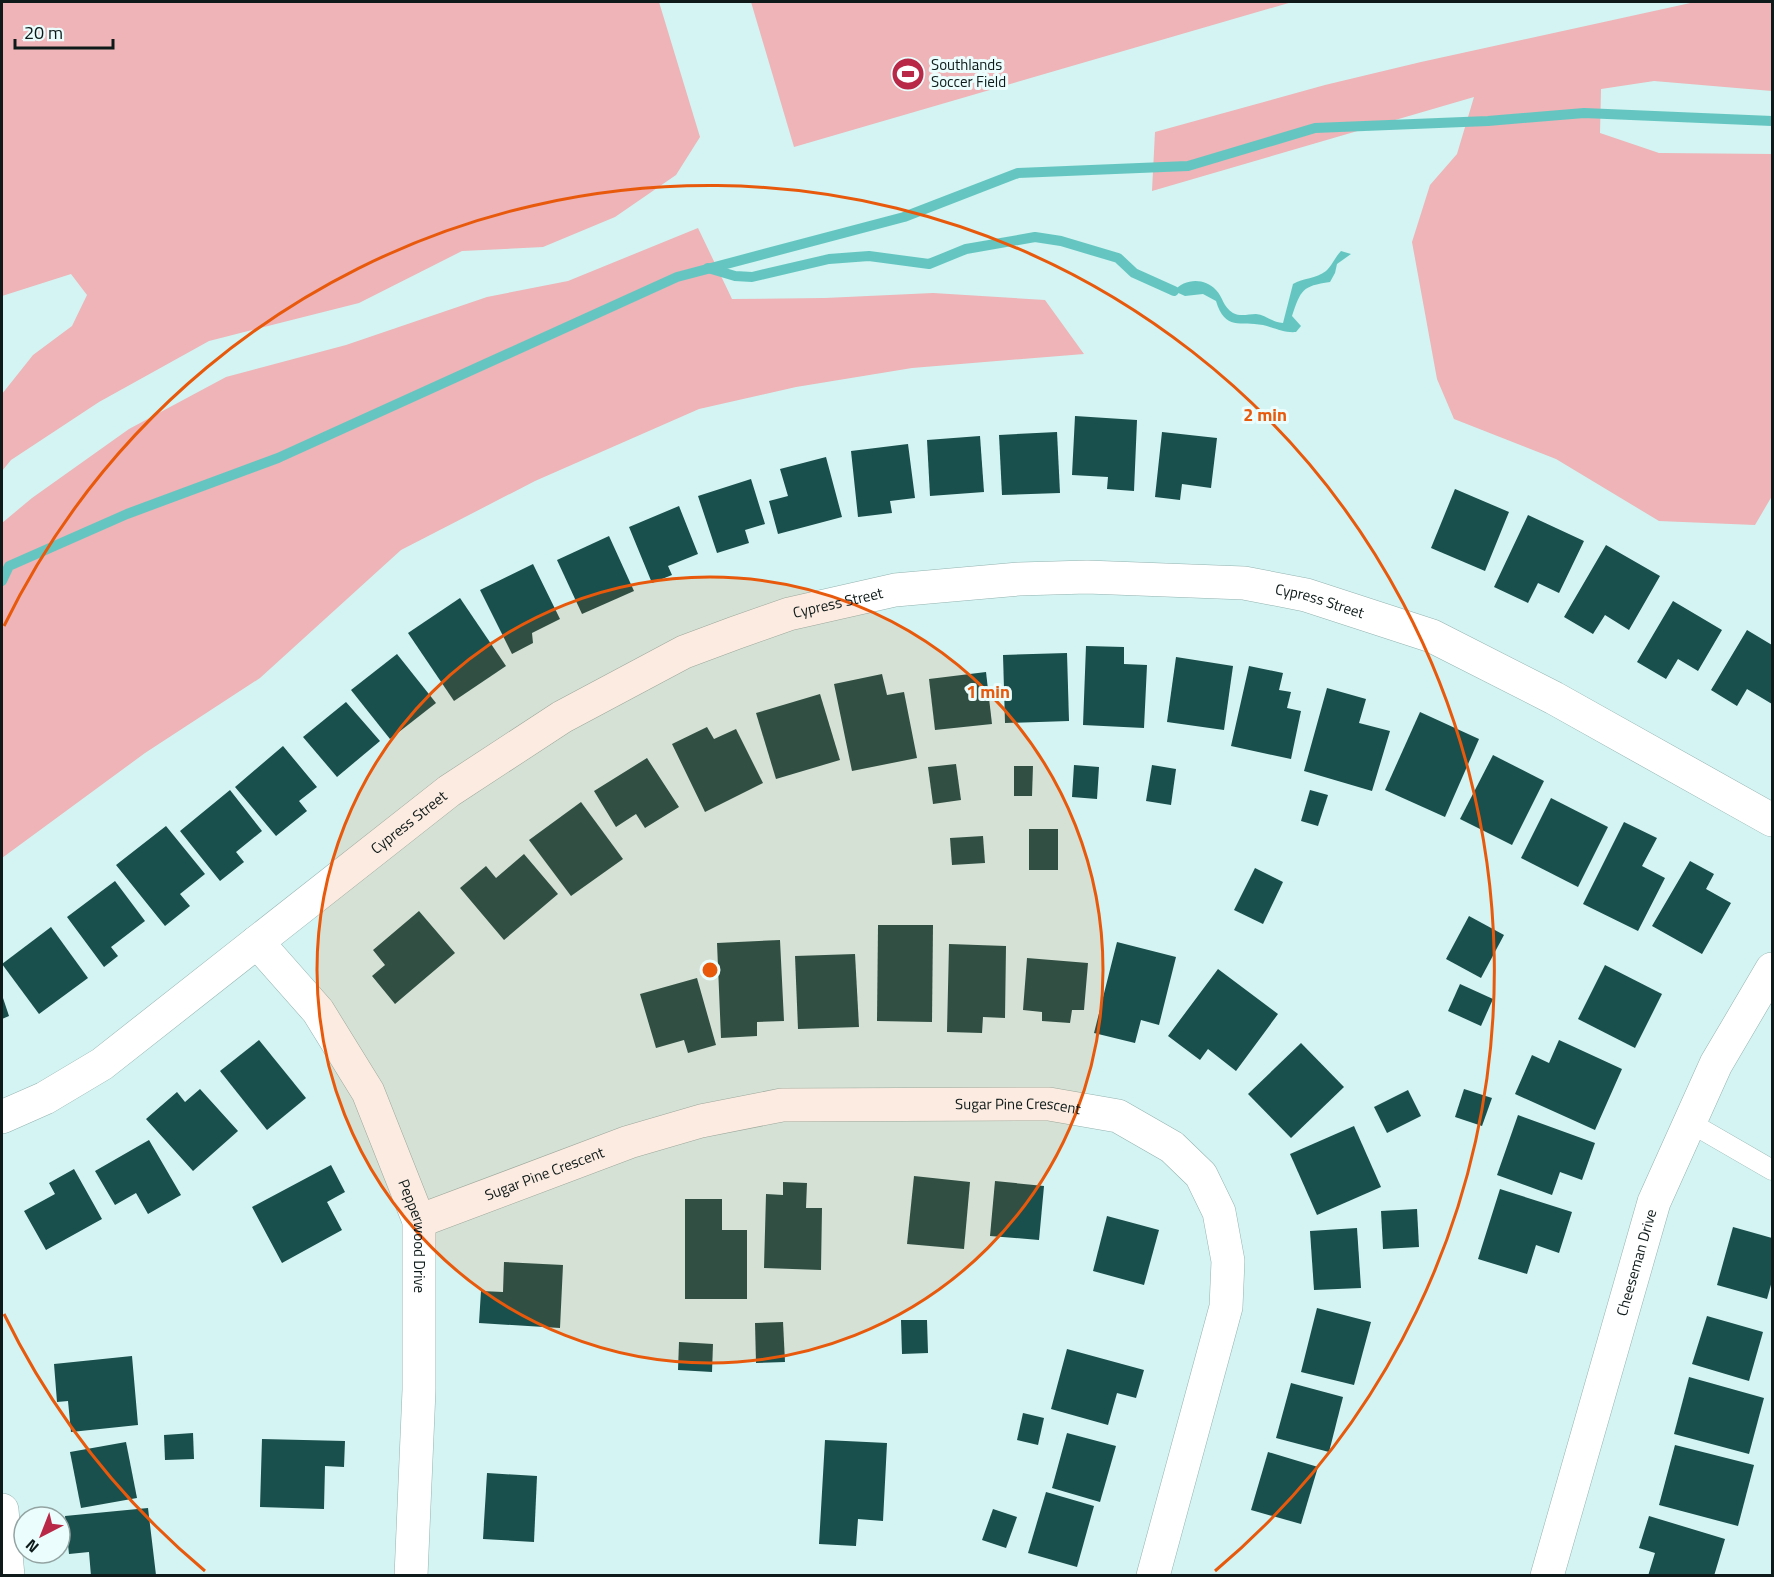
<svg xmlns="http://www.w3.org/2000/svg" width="1774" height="1577" font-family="'Titillium Web',sans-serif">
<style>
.green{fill:#eeb4b7}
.water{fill:#65c6c1}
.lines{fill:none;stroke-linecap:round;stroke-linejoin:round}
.stream{stroke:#65c6c1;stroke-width:10}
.building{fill:#194f4c}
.service-casing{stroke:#93b3b0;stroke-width:21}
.minor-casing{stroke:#93b3b0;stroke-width:34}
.service{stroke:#fff;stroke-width:20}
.minor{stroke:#fff;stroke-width:33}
.ring{fill:none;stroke:#e8590c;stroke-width:3}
.labels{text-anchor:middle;stroke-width:6;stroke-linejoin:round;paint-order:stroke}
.poi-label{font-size:15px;fill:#0e1a19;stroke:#ebfefd;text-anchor:start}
.street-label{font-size:15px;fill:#0e1a19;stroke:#ebfefd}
.centre{fill:#e8590c;stroke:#ebfefd;stroke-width:3}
.ring-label{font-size:18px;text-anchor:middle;font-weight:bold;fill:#e8590c;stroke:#ebfefd;stroke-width:6;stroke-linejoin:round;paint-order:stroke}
</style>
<rect width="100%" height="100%" fill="#d3f4f2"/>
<!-- green -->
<g class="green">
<path d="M 2,2 L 659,2 L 700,137 L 676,175 L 615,217 L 543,247 L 462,251 L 359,303 L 209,341 L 99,402 L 11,460 L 2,471 L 2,394 L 33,355 L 72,326 L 87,295 L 71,274 L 2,296 Z"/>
<path d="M 751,2 L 1292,2 L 794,147 Z"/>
<path d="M 1695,2 L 1772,2 L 1772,91 L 1654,81 L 1601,89 L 1600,133 L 1659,153 L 1772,154 L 1772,496 L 1755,525 L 1659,521 L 1556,459 L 1454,419 L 1437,379 L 1412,242 L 1430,185 L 1457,154 L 1474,97 L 1152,191 L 1155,132 L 1325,85 L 1421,62 Z"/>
<path d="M 698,228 L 732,299 L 825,298 L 933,293 L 1045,300 L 1084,354 L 912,368 L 796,387 L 699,409 L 535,481 L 401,550 L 260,678 L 145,753 L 2,858 L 2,523 L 32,498 L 129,429 L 226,377 L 346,345 L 487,297 L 568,281 Z"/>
</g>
<!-- water -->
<path class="water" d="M 1341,251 L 1351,254 L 1337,264 L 1335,273 L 1330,282 C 1302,286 1301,290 1292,316 L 1301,326 L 1296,332 C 1284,333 1275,328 1263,325 C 1240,321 1225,331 1216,301 L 1203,294 L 1185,296 L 1174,291 C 1184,279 1204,277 1216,290 C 1223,297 1223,307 1233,313 C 1241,317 1248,314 1256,314 C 1266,315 1273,323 1283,323 L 1293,284 C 1303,278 1316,279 1326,271 C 1332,266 1335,257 1341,251 Z"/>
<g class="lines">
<!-- stream -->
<g class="stream">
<path d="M 708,268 L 735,276 L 752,277 L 829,259 L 869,256 L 929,264 L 966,249 L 1035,237 L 1061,241 L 1118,258 L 1134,273 L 1174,291"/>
<path d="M 2,581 L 9,566 L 127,514 L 278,458 L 677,277 L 904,217 L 1018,173 L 1188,166 L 1315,128 L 1488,121 L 1584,113 L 1772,121"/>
</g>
</g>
<!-- building -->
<g class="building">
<path d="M 1075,416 L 1137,420 L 1134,491 L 1107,489 L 1108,477 L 1072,475 Z"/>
<path d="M 1057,432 L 1060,493 L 1002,495 L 999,435 Z"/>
<path d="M 1162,432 L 1217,438 L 1211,488 L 1182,484 L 1180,500 L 1155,497 Z"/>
<path d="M 980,436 L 984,492 L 930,496 L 927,440 Z"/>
<path d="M 908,444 L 915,498 L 890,501 L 892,513 L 858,517 L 851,451 Z"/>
<path d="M 826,457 L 842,517 L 778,534 L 769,501 L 788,496 L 780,469 Z"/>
<path d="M 751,479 L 765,524 L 745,530 L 749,543 L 717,553 L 698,496 Z"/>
<path d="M 1455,489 L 1509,512 L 1485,571 L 1431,548 Z"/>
<path d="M 679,506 L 698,554 L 668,566 L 672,575 L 652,583 L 629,527 Z"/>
<path d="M 1528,515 L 1584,541 L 1559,593 L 1538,583 L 1528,603 L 1494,587 Z"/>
<path d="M 609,536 L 634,591 L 582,614 L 557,560 Z"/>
<path d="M 1606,545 L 1660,576 L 1629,630 L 1605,615 L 1593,634 L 1564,617 Z"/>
<path d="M 533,564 L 560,619 L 532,633 L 533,643 L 512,654 L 480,590 Z"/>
<path d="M 460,598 L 506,666 L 454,701 L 408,633 Z"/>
<path d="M 1673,601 L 1722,630 L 1698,671 L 1678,659 L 1666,679 L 1637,662 Z"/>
<path d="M 1747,630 L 1772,645 L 1772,704 L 1747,689 L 1737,706 L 1711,690 Z"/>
<path d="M 1086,646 L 1124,647 L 1124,664 L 1147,665 L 1144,728 L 1083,725 Z"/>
<path d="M 1067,653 L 1069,721 L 1005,723 L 1003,655 Z"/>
<path d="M 397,654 L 436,703 L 390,739 L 351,690 Z"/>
<path d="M 1176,657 L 1233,666 L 1224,730 L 1167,722 Z"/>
<path d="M 1249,666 L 1283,673 L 1279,690 L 1291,692 L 1287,708 L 1301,711 L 1291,759 L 1231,746 Z"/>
<path d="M 986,672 L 992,724 L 935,730 L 929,679 Z"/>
<path d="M 882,674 L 887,695 L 904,692 L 917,758 L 852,771 L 834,684 Z"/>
<path d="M 1327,688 L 1366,699 L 1359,723 L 1390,731 L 1372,791 L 1304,771 Z"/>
<path d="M 820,694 L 840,760 L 776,779 L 756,713 Z"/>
<path d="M 346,702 L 380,741 L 337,777 L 303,737 Z"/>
<path d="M 1420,712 L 1479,739 L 1445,817 L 1385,790 Z"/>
<path d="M 707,727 L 714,739 L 736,729 L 763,783 L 705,812 L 672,744 Z"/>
<path d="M 283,746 L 317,787 L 299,801 L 307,811 L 276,836 L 235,787 Z"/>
<path d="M 1493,755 L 1544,781 L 1512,845 L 1460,819 Z"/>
<path d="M 647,758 L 679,807 L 645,828 L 636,814 L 616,827 L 594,791 Z"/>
<path d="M 956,764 L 961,800 L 933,804 L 928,767 Z"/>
<path d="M 1074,765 L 1099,767 L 1097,799 L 1072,797 Z"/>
<path d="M 1152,765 L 1176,769 L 1171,805 L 1146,801 Z"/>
<path d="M 1014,766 L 1033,766 L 1032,796 L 1014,796 Z"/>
<path d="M 230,790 L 262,831 L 236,852 L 244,862 L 220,881 L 180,831 Z"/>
<path d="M 1310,790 L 1328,795 L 1318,826 L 1301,821 Z"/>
<path d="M 1551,798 L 1608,827 L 1578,887 L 1521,858 Z"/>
<path d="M 581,802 L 623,859 L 571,896 L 529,840 Z"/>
<path d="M 1624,822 L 1657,838 L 1642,866 L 1665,878 L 1638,931 L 1583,904 Z"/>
<path d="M 166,826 L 205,874 L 180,894 L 190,906 L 165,926 L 116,865 Z"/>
<rect x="1029" y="829" width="29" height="41"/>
<path d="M 983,836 L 985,863 L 952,865 L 950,838 Z"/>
<path d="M 524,854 L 558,894 L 504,940 L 460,888 L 486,866 L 496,878 Z"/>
<path d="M 1690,861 L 1714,874 L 1706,889 L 1731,903 L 1702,954 L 1652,926 Z"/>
<path d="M 1255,868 L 1283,882 L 1263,924 L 1234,910 Z"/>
<path d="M 115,881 L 145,921 L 111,947 L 118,956 L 104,967 L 67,917 Z"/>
<path d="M 419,911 L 455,953 L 395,1004 L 372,976 L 385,965 L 373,950 Z"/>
<path d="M 1469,916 L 1504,935 L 1481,978 L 1446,959 Z"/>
<path d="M 878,925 L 933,925 L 932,1022 L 877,1021 Z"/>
<path d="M 51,927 L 88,978 L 39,1014 L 2,964 Z"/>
<path d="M 780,940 L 784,1021 L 757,1022 L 757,1036 L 721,1038 L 717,943 Z"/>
<path d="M 1117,942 L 1176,957 L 1159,1025 L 1141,1020 L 1135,1043 L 1094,1033 Z"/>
<path d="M 949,944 L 1006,946 L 1005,1018 L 983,1017 L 982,1033 L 947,1032 Z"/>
<path d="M 855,954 L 859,1027 L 798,1029 L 795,956 Z"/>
<path d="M 1027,958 L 1088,963 L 1084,1010 L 1072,1010 L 1070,1023 L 1042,1021 L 1042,1012 L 1023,1010 Z"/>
<path d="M 1605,965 L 1662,994 L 1635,1048 L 1578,1019 Z"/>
<path d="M 1218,969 L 1278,1014 L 1236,1071 L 1208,1049 L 1200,1060 L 1168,1036 Z"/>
<path d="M 697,978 L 716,1045 L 688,1053 L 684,1040 L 656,1048 L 640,994 Z"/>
<path d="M 1460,984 L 1493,999 L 1481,1026 L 1448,1011 Z"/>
<path d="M 2,995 L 9,1016 L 2,1019 Z"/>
<path d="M 259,1040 L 306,1098 L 267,1130 L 220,1071 Z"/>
<path d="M 1559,1040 L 1622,1069 L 1595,1130 L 1515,1094 L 1532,1055 L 1549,1063 Z"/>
<path d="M 1301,1043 L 1344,1087 L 1291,1138 L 1248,1094 Z"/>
<path d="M 200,1089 L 238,1131 L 193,1171 L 146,1119 L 177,1092 L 185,1102 Z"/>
<path d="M 1464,1089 L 1492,1098 L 1482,1126 L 1455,1117 Z"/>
<path d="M 1408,1090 L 1421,1116 L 1387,1133 L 1374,1107 Z"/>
<path d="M 1518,1115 L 1595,1143 L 1582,1180 L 1560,1172 L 1552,1195 L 1497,1175 Z"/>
<path d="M 1354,1126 L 1381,1187 L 1317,1215 L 1290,1154 Z"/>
<path d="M 149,1140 L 181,1195 L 148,1214 L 136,1193 L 115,1205 L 95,1171 Z"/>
<path d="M 331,1165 L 345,1192 L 327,1202 L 342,1230 L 282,1263 L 252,1207 Z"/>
<path d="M 74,1169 L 102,1219 L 46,1250 L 24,1211 L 55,1194 L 49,1183 Z"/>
<path d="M 914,1176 L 970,1182 L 964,1249 L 907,1244 Z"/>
<path d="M 995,1181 L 1044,1186 L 1039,1240 L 990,1236 Z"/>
<path d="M 783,1182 L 807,1183 L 806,1208 L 822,1208 L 821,1270 L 764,1268 L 766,1194 L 783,1195 Z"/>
<path d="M 1500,1189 L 1572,1212 L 1559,1253 L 1536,1245 L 1527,1274 L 1478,1259 Z"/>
<path d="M 685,1199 L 722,1199 L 722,1230 L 747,1230 L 747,1299 L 685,1299 Z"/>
<path d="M 1417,1209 L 1419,1247 L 1383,1249 L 1381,1211 Z"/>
<path d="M 1107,1216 L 1159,1230 L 1144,1285 L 1093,1271 Z"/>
<path d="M 1733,1227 L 1772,1238 L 1772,1281 L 1767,1299 L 1717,1285 Z"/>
<path d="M 1357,1228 L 1361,1288 L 1314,1290 L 1310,1231 Z"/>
<path d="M 504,1262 L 563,1265 L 560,1328 L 479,1323 L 481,1291 L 503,1292 Z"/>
<path d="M 1317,1308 L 1371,1322 L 1354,1385 L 1301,1372 Z"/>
<path d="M 1707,1316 L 1763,1332 L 1749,1381 L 1692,1364 Z"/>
<path d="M 901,1320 L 927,1320 L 928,1353 L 902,1354 Z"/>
<path d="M 783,1322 L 785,1362 L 756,1363 L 755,1323 Z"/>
<path d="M 679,1342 L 713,1344 L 712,1372 L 678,1370 Z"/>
<path d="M 1067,1349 L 1144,1370 L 1136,1398 L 1117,1393 L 1108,1425 L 1051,1409 Z"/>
<path d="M 132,1356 L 138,1425 L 71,1432 L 68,1401 L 57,1402 L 54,1364 Z"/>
<path d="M 1689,1377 L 1764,1398 L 1749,1454 L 1674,1434 Z"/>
<path d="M 1291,1383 L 1343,1397 L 1329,1452 L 1276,1438 Z"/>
<path d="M 1023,1413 L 1044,1418 L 1038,1445 L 1017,1440 Z"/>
<path d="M 193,1433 L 194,1459 L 165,1460 L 164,1435 Z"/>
<path d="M 1067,1433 L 1116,1446 L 1100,1502 L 1052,1488 Z"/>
<path d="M 262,1439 L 345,1441 L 344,1467 L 325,1466 L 324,1509 L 260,1507 Z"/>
<path d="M 825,1440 L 887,1443 L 883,1521 L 858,1519 L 856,1546 L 819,1544 Z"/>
<path d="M 126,1442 L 137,1498 L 81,1508 L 70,1452 Z"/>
<path d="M 1675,1445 L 1754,1465 L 1738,1526 L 1659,1505 Z"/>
<path d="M 1268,1452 L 1318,1467 L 1301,1524 L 1251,1510 Z"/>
<path d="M 487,1473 L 537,1476 L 534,1542 L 483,1539 Z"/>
<path d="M 1046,1492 L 1094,1506 L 1077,1567 L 1028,1553 Z"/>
<path d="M 148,1508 L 156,1575 L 91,1576 L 89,1552 L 69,1554 L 65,1516 Z"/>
<path d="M 993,1509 L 1017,1517 L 1006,1548 L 982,1540 Z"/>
<path d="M 1649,1516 L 1725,1539 L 1714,1576 L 1648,1576 L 1655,1553 L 1639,1548 Z"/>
</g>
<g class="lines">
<!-- service casing -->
<g class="service-casing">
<path id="service" d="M 1689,1122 L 1772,1170"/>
</g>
<!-- minor casing -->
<g class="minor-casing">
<g id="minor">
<path id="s1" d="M 257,942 L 318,1011 L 368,1092 L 419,1221 L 419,1390 L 411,1576"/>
<path id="s2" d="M 2,1117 L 45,1098 L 102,1064 L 449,791 L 562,717 L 684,652 L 735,633 L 789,614 L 895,590 L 1019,579 L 1087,577 L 1244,583 L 1306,595 L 1432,636 L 1554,698 L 1772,820"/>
<path id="s3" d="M 419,1221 L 629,1142 L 701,1121 L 782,1105 L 1049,1104 L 1118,1116 L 1172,1147 L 1201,1175 L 1219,1212 L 1228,1261 L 1226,1307 L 1153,1576"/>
<path d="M 2,1510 L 8,1576"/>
<path id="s4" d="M 1547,1576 L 1654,1202 L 1716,1064 L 1772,969"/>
</g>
</g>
<!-- service -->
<use href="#service" class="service"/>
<!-- minor -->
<use href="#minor" class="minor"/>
</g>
<!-- distance rings -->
<circle cx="710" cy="970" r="393" fill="#e8590c" fill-opacity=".12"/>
<g class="ring">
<circle cx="710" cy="970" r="393"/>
<path d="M205 1571A785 785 0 0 1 4 1314M4 626A785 785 0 1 1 1215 1571"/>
</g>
<!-- icons -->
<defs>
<g id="stadium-disc" transform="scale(1.725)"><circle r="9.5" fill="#b92846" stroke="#ebfefd"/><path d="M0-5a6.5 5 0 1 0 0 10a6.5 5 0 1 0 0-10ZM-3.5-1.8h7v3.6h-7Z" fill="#fff"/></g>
</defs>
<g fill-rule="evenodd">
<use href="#stadium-disc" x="908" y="74"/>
</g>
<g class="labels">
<!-- poi labels -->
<g class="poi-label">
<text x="931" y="70">Southlands<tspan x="931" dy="17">Soccer Field</tspan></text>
</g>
<!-- street labels -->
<g class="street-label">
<text dy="5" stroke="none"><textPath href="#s2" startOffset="1476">Cypress Street</textPath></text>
<text dy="5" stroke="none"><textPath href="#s2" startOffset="990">Cypress Street</textPath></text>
<text dy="5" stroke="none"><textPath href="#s2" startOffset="504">Cypress Street</textPath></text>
<text dy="5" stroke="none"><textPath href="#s3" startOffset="618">Sugar Pine Crescent</textPath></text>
<text dy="5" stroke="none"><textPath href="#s3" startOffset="134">Sugar Pine Crescent</textPath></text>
<text dy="5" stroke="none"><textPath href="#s1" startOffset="340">Pepperwood Drive</textPath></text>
<text dy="5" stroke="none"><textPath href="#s4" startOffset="326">Cheeseman Drive</textPath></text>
</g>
</g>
<circle cx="710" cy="970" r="9" class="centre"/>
<g class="ring-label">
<text x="1265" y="421">2 min</text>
<text x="988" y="698">1 min</text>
</g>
<!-- border -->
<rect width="1774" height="1577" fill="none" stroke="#0e1a19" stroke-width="6"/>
<!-- north arrow -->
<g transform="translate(42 1535) rotate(222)"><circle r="28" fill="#ebfefd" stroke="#93a3a2" stroke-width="1.5"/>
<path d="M0-4.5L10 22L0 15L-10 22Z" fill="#b92846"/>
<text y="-9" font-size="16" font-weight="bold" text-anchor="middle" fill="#0e1a19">N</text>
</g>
<!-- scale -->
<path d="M15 39v9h98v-9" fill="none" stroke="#0e1a19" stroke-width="3"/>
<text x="24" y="39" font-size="18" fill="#0e1a19" stroke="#ebfefd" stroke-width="4.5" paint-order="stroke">20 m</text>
</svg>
